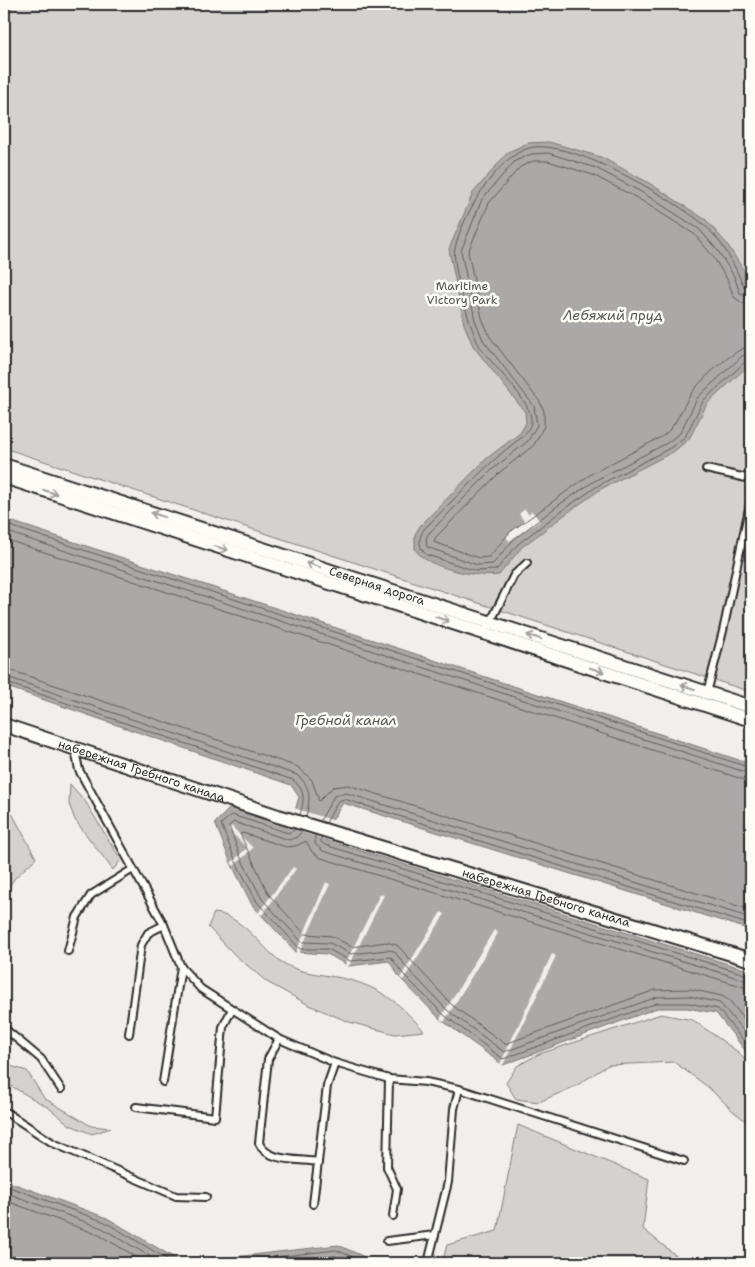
<svg xmlns="http://www.w3.org/2000/svg" width="755" height="1267" font-family="'Shantell Sans',sans-serif">
<style>
.green{fill:#d3d2cf;stroke:#7f7e7d}
.water{fill:#aaa9a7;stroke:#777775}
.pier{fill:#f0efeb}
.lines{fill:none;stroke-linecap:round;stroke-linejoin:round}
.shore{stroke:#5e5d5d;stroke-width:1}
.service-casing{stroke:#2b2b2b;stroke-width:10}
.minor-casing{stroke:#2b2b2b;stroke-width:16}
.service{stroke:#fdfcf7;stroke-width:6}
.minor{stroke:#fdfcf7;stroke-width:12}
.oneway{stroke:#9e9e9b}
.labels{text-anchor:middle;stroke-width:5;stroke-linejoin:round;paint-order:stroke}
.park-label{font-size:12px;fill:#555554;stroke:#fdfcf7}
.street-label{font-size:12px;fill:#2b2b2b;stroke:#fdfcf7}
.water-label{font-size:14px;font-style:italic;fill:#575756;stroke:#fdfcf7}
</style>
<rect width="100%" height="100%" fill="#f0efeb"/>
<filter id="ink" filterUnits="userSpaceOnUse"><feTurbulence type="fractalNoise" baseFrequency=".02" numOctaves="2"/><feDisplacementMap in="SourceGraphic" scale="10" xChannelSelector="R" yChannelSelector="G"/><feConvolveMatrix kernelMatrix="1 2 1 2 8 2 1 2 1" color-interpolation-filters="sRGB"/></filter>
<g filter="url(#ink)">
<!-- green -->
<g class="green">
<path d="M 4,4 L 751,4 L 751,692 L 4,448 Z"/>
<path d="M 70,784 L 85,801 L 121,860 L 113,870 L 75,820 L 69,804 Z"/>
<path d="M 4,807 L 13,815 L 36,858 L 15,878 L 4,893 Z"/>
<path d="M 214,913 C 241,915 259,945 280,961 C 299,975 328,974 350,980 C 385,990 401,1005 424,1031 L 395,1034 L 349,1022 L 309,1005 L 267,982 L 236,956 L 208,927 Z"/>
<path d="M 661,1014 L 693,1020 L 738,1052 L 751,1067 L 751,1125 L 733,1111 L 708,1087 L 674,1062 L 608,1065 L 576,1086 L 539,1102 L 516,1099 L 506,1083 L 517,1066 L 539,1054 Z"/>
<path d="M 4,1064 L 27,1071 L 44,1098 L 91,1126 L 111,1128 L 92,1134 L 70,1125 L 49,1108 L 4,1082 Z"/>
<path d="M 518,1125 L 649,1179 L 643,1229 L 685,1263 L 442,1263 L 447,1245 L 497,1231 Z"/>
</g>
<!-- water -->
<g class="water">
<path d="M 549,142 L 601,157 L 649,183 L 706,220 L 727,244 L 744,271 L 751,292 L 751,363 L 707,404 L 689,439 L 673,452 L 601,489 L 567,513 L 522,547 L 499,575 C 478,578 425,568 415,549 L 415,534 L 420,526 L 486,459 L 520,433 L 526,423 L 525,412 L 473,346 L 464,324 L 449,249 L 473,193 L 508,152 L 528,143 Z"/>
<path d="M 4,519 L 751,764 L 751,930 L 343,803 L 331,822 L 325,840 L 751,971 L 751,1058 L 716,1013 L 687,1008 L 657,1008 L 503,1065 L 440,1019 L 400,978 L 389,961 L 349,966 L 327,954 L 296,952 L 252,905 L 231,863 L 215,823 L 230,808 L 290,828 L 299,797 L 291,785 L 4,686 Z"/>
<path d="M 4,1180 L 107,1218 L 183,1263 L 338,1245 L 378,1263 L 4,1263 Z"/>
</g>
<!-- pier -->
<g class="pier">
<path d="M 525,509 L 528,514 L 532,511 L 540,521 L 509,541 L 506,536 L 524,521 L 519,514 Z"/>
<path d="M 294,808 L 335,821 L 328,838 L 340,842 L 339,844 L 276,824 L 293,814 Z"/>
<path d="M 231,826 L 253,848 L 234,866 L 231,863 L 247,848 L 228,829 Z"/>
<path d="M 293,867 L 296,869 L 262,915 L 258,913 Z"/>
<path d="M 326,882 L 330,884 L 299,954 L 296,952 Z"/>
<path d="M 380,894 L 384,895 L 349,966 L 345,964 Z"/>
<path d="M 441,912 L 445,914 L 403,980 L 400,978 Z"/>
<path d="M 494,930 L 498,933 L 444,1022 L 440,1019 Z"/>
<path d="M 552,954 L 556,956 L 503,1065 L 500,1064 Z"/>
</g>
<g class="lines">
<!-- shore -->
<g class="shore">
<path d="M 751,291 L 745,289 C 734,265 723,240 702,223 C 671,198 568,137 529,148 C 496,157 462,217 455,248 C 451,263 470,328 478,343 C 488,363 535,402 531,423 C 528,435 516,441 508,448 C 478,473 452,502 424,529 C 418,539 418,548 427,555 L 476,571 L 496,570 L 518,544 L 564,509 L 599,485 L 670,448 L 685,437 L 703,401 L 746,361 L 751,360"/>
<path d="M 751,297 L 740,293 L 734,276 L 718,251 L 699,229 L 643,193 L 596,168 L 548,153 L 531,154 L 515,161 L 482,199 L 461,251 L 475,320 L 483,340 L 534,406 L 537,425 L 528,441 L 494,468 L 429,533 L 426,538 L 427,547 L 477,565 L 493,564 L 514,539 L 560,504 L 596,480 L 667,443 L 680,433 L 698,397 L 742,356 L 751,354"/>
<path d="M 751,305 L 742,303 L 734,297 L 727,279 L 712,255 L 694,234 L 639,199 L 593,175 L 548,161 L 533,161 L 520,167 L 489,203 L 468,252 L 482,318 L 490,337 L 540,402 L 544,411 L 544,426 L 534,445 L 499,473 L 435,538 L 434,542 L 479,558 L 489,557 L 510,532 L 591,474 L 663,436 C 677,425 681,409 691,394 C 699,381 736,347 751,346"/>
<path d="M 4,524 L 751,768"/>
<path d="M 4,531 L 751,774"/>
<path d="M 4,539 L 751,782"/>
<path d="M 4,668 L 298,767 L 312,780 L 319,801 L 333,787 L 348,785 L 751,910"/>
<path d="M 4,676 L 297,775 C 312,787 310,799 306,817"/>
<path d="M 4,682 L 293,780 C 306,791 304,800 300,815"/>
<path d="M 320,821 L 334,796 L 346,793 L 751,918"/>
<path d="M 326,823 L 338,801 L 344,799 L 751,925"/>
<path d="M 296,829 L 288,833 L 232,815 L 221,824 L 235,860 L 257,902 L 300,949 L 328,949 L 350,961 L 391,957 L 403,974 L 444,1015 L 503,1059 L 657,1003 L 688,1003 L 718,1009 L 751,1050"/>
<path d="M 302,831 L 297,837 L 289,840 L 234,822 L 229,826 L 240,856 L 262,899 L 302,942 L 330,943 L 351,954 L 387,950 L 394,951 L 408,969 L 447,1010 L 504,1052 L 657,997 L 689,996 L 720,1003 L 751,1040"/>
<path d="M 315,835 L 315,844 L 323,851 L 751,982"/>
<path d="M 321,837 L 321,842 L 325,845 L 751,976"/>
<path d="M 751,989 L 321,858 L 312,852 L 306,841 L 296,846 L 286,847 L 243,833 L 240,834 L 269,895 L 305,934 L 332,936 L 352,947 L 386,942 L 397,945 L 452,1005 L 505,1044 L 655,990 L 690,989 L 722,996 L 730,1001 L 751,1028"/>
<path d="M 4,1185 L 105,1222 L 174,1263"/>
<path d="M 4,1192 L 102,1228 L 161,1263"/>
<path d="M 4,1200 L 99,1235 L 147,1263"/>
<path d="M 224,1263 L 336,1250 L 368,1263"/>
<path d="M 278,1263 L 335,1256 L 352,1263"/>
</g>
<!-- service casing -->
<g class="service-casing">
<g id="service">
<path d="M 706,469 L 751,479"/>
<path d="M 490,623 L 514,575 L 527,563"/>
<path d="M 707,693 L 723,631 L 751,499"/>
<path d="M 78,750 L 76,755 L 79,770 L 164,925 L 181,967 L 201,989 L 279,1039 L 335,1063 L 389,1079 L 426,1082 L 459,1089 L 684,1161"/>
<path d="M 68,951 L 77,917 L 91,895 L 133,869"/>
<path d="M 4,1028 L 41,1059 L 61,1089"/>
<path d="M 129,1034 L 141,945 L 148,933 L 164,925"/>
<path d="M 279,1039 L 268,1059 L 259,1143 C 267,1162 299,1159 318,1162"/>
<path d="M 389,1079 L 387,1167 L 397,1189 L 393,1216"/>
<path d="M 163,1082 L 181,967"/>
<path d="M 136,1107 L 215,1117 L 223,1027 L 232,1009"/>
<path d="M 4,1111 L 53,1143 L 176,1196 L 206,1197"/>
<path d="M 313,1204 L 327,1086 L 335,1063"/>
<path d="M 387,1241 L 435,1235"/>
<path d="M 428,1263 L 448,1182 L 454,1109 L 459,1089"/>
</g>
</g>
<!-- minor casing -->
<g class="minor-casing">
<g id="minor">
<path id="s1" d="M 4,465 L 751,707"/>
<path d="M 4,477 L 751,720"/>
<path id="s2" d="M 4,725 L 278,816 L 751,960"/>
</g>
</g>
<!-- service -->
<use href="#service" class="service"/>
<!-- minor -->
<use href="#minor" class="minor"/>
</g>
<!-- one-way arrows -->
<defs><path id="oneway-shaft" d="M-6 0H5M1.5-3L5.5 0L1.5 3" fill="none" stroke-width="1.6" stroke-linecap="round" stroke-linejoin="round" transform="scale(1.25)"/></defs>
<g class="oneway">
<use href="#oneway-shaft" transform="translate(50 492) rotate(18)"/>
<use href="#oneway-shaft" transform="translate(158 515) rotate(-162)"/>
<use href="#oneway-shaft" transform="translate(221 548) rotate(18)"/>
<use href="#oneway-shaft" transform="translate(313 565) rotate(-162)"/>
<use href="#oneway-shaft" transform="translate(442 619) rotate(18)"/>
<use href="#oneway-shaft" transform="translate(534 637) rotate(-162)"/>
<use href="#oneway-shaft" transform="translate(597 670) rotate(18)"/>
<use href="#oneway-shaft" transform="translate(688 687) rotate(-162)"/>
</g>
</g>
<g class="labels">
<!-- park labels -->
<g class="park-label">
<text x="462" y="290">Maritime<tspan x="462" dy="14">Victory Park</tspan></text>
</g>
<!-- street labels -->
<g class="street-label">
<text dy="4" stroke="none"><textPath href="#s1" startOffset="392">Северная дорога</textPath></text>
<text dy="4" stroke="none"><textPath href="#s2" startOffset="145">набережная Гребного канала</textPath></text>
<text dy="4" stroke="none"><textPath href="#s2" startOffset="569">набережная Гребного канала</textPath></text>
</g>
<!-- water labels -->
<g class="water-label">
<text x="613" y="320">Лебяжий пруд</text>
<text x="346" y="725">Гребной канал</text>
</g>
</g>
<!-- margin -->
<rect width="755" height="1267" fill="none" stroke="#fdfcf7" stroke-width="20"/>
<rect x="10" y="10" width="735" height="1247" fill="none" stroke="#2b2b2b" stroke-width="2" filter="url(#ink)"/>
</svg>
